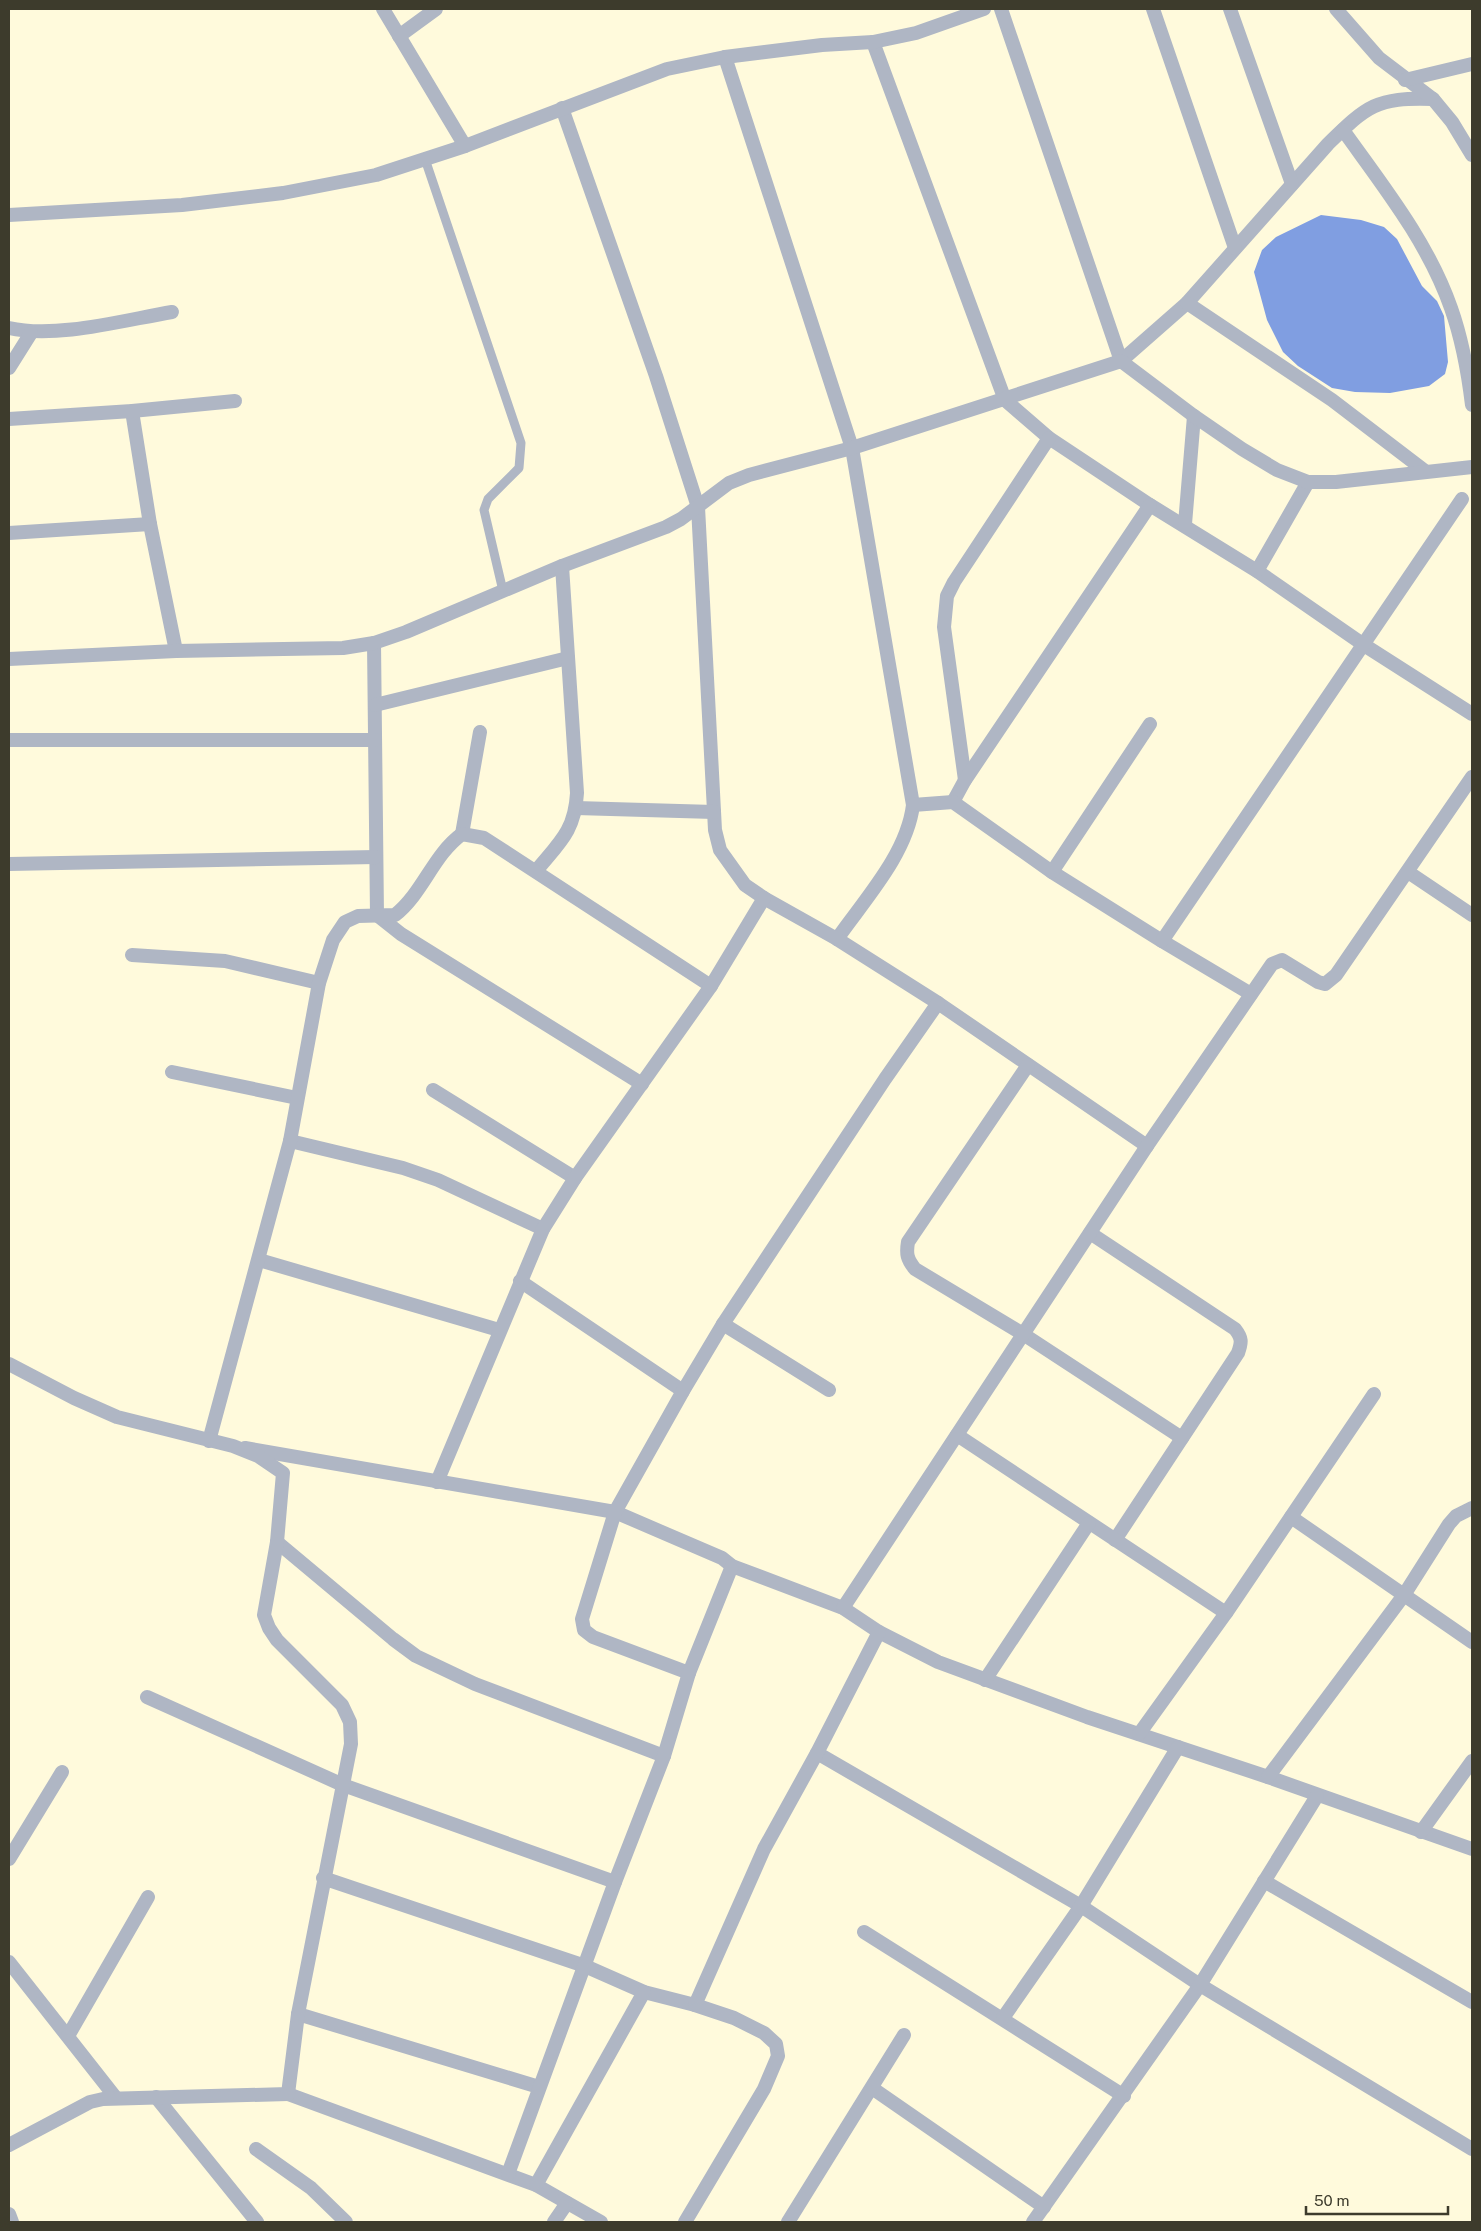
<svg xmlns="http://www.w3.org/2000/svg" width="1481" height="2231" font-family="'Public Sans',sans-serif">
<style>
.water{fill:#809ee1}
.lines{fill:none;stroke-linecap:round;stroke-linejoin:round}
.service{stroke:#afb6c4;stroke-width:9}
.minor{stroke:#afb6c4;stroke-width:14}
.tertiary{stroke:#afb6c4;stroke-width:14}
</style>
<rect width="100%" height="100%" fill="#fffadc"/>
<!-- water -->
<path class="water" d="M 1321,215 L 1361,220 L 1384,227 L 1397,239 L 1422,286 L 1437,301 L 1444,316 L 1448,362 L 1445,374 L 1429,386 L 1390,393 L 1355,392 L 1332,388 L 1298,366 L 1283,352 L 1267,320 L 1254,272 L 1262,250 L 1276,237 Z"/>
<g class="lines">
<!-- service -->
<path class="service" d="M 425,159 L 521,443 L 519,468 L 488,499 L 484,510 L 503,591"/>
<!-- minor -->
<g class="minor">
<path d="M 383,9 L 465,146"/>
<path d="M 1001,9 L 1121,361 L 1187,303 L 1328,144 C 1367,106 1376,97 1433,99"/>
<path d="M 1153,9 L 1235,248"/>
<path d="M 1230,9 L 1292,184"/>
<path d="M 1336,9 L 1379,58 L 1433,99 L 1452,122 L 1472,155"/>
<path d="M 399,36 L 436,9"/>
<path d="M 873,42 L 1005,400 L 1049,438 L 1150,505 L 1257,571 L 1364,645 L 1472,714"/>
<path d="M 725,57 L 852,448 L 913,805 C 907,854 865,899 837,939"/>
<path d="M 1405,80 L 1472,64"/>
<path d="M 562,108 L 656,376 L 698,507 L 715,830 L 720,850 L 745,885 L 764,898 L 837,939 L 938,1003 L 1147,1146"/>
<path d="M 1343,130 C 1383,186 1428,242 1451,308 C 1462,339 1468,372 1472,405"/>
<path d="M 1187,303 L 1332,400 L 1425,471"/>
<path d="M 9,328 C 56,339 124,320 172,312"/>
<path d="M 9,368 L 31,333"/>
<path d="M 132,411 L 150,524 L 176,651"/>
<path d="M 9,419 L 132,411 L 235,401"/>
<path d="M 1185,524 L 1194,416"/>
<path d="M 9,533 L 150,524"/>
<path d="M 1257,571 L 1308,482"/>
<path d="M 374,643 L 377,915 L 401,934 L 642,1084"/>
<path d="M 9,659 L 176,651 L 343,648 L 374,643 L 406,632 L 562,566 L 666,527 L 681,519 L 729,483 L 749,475 L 852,448 L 1121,361 L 1194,416 L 1242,449 L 1277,470 L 1308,482 L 1336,482 L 1472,467"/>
<path d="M 375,705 L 568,658"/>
<path d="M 9,740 L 375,740"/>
<path d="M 965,780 L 944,627 L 947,596 L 954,582 L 1049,438"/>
<path d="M 953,802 L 965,780 L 1150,505"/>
<path d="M 913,805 L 953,802 L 1052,872 L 1162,941 L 1251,994"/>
<path d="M 576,808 L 714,812"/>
<path d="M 462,834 L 480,732"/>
<path d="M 9,864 L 376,857"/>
<path d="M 536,871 C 559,843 575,831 577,793 L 562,566"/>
<path d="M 1052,872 L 1150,724"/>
<path d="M 1408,872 L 1472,915"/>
<path d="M 1162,941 L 1462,499"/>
<path d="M 132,955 L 225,961 L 319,983"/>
<path d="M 1028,1065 L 908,1242 C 906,1254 907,1259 915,1269 L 1023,1334 L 1182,1438"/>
<path d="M 172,1072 L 297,1098"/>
<path d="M 433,1090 L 575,1178"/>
<path d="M 290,1141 L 403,1168 L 438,1180 L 543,1229"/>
<path d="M 1090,1233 L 1235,1329 C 1242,1338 1242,1342 1238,1353 L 1115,1540"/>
<path d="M 259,1260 L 499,1330"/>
<path d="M 520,1281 L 683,1391"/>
<path d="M 723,1324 L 829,1390"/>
<path d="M 957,1435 L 1226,1613"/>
<path d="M 209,1441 L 290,1141 L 319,983 L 333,940 L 345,922 L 358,916 L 395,915 C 423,893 433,855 462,834 L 484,838 L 711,986"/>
<path d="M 245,1448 L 615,1512 L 722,1558 L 732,1566 L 843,1608 L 879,1632 L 938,1662 L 1087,1717 L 1268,1777 L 1472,1849"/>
<path d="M 437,1482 L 543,1229 L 575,1178 L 711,986 L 764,898"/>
<path d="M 1291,1517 L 1472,1642"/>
<path d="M 277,1542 L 393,1639 L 416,1656 L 475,1684 L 664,1756"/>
<path d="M 843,1608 L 1147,1146 L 1272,964 L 1282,960 L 1318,982 L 1325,984 L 1336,975 L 1472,777"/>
<path d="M 689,1673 L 593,1637 L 584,1630 L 582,1619 L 615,1512 L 683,1391 L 723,1324 L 885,1079 L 938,1003"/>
<path d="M 985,1680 L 1089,1523"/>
<path d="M 147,1697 L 343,1785 L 615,1882"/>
<path d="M 1139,1734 L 1226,1613 L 1374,1394"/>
<path d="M 817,1753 L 1081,1906 L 1200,1985 L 1472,2149"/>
<path d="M 1268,1777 L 1404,1595 L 1449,1524 L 1456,1516 L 1472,1508"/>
<path d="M 1421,1832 L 1472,1761"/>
<path d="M 9,1859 L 62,1772"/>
<path d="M 323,1878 L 585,1966 L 644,1992 L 695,2005 L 734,2018 L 764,2033 L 776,2044 L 778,2056 L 764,2089 L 685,2222"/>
<path d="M 1264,1881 L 1472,2002"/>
<path d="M 864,1932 L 1124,2096"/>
<path d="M 9,1962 L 116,2098"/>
<path d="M 695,2005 L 764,1849 L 817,1753 L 879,1632"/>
<path d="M 298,2014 L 539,2087"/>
<path d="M 1003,2018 L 1081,1906 L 1178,1747"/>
<path d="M 68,2036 L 148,1897"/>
<path d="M 872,2088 L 1044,2207"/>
<path d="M 288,2094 L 536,2185 L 601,2222"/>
<path d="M 156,2097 L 257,2222"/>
<path d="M 256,2149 L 311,2188 L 346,2222"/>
<path d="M 508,2174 L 615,1882 L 664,1756 L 689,1673 L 732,1566"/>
<path d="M 536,2185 L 644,1992"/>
<path d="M 9,2214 L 12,2222"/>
<path d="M 554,2222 L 567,2203"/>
<path d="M 788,2222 L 904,2035"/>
<path d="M 1033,2222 L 1200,1985 L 1317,1796"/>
</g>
<!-- tertiary -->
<g class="tertiary">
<path d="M 9,215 L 182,205 L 283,193 L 376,175 L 465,146 L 667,69 L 725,57 L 822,45 L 873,42 L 916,33 L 984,9"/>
<path d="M 9,1364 L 74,1398 L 117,1417 L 233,1446 L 258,1456 L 283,1473 L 277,1542 L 264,1615 L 269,1628 L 277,1640 L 342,1705 L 350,1722 L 351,1744 L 298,2014 L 288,2094 L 103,2099 L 90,2102 L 9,2145"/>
</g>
</g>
<!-- border -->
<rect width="1481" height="2231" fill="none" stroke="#3d3b2c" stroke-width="20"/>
<!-- scale -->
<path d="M1306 2206v8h142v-8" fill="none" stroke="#3d3b2c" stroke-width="2.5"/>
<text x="1314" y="2206" font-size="15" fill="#3d3b2c" stroke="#fffadc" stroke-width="4" paint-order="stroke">50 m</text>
</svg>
